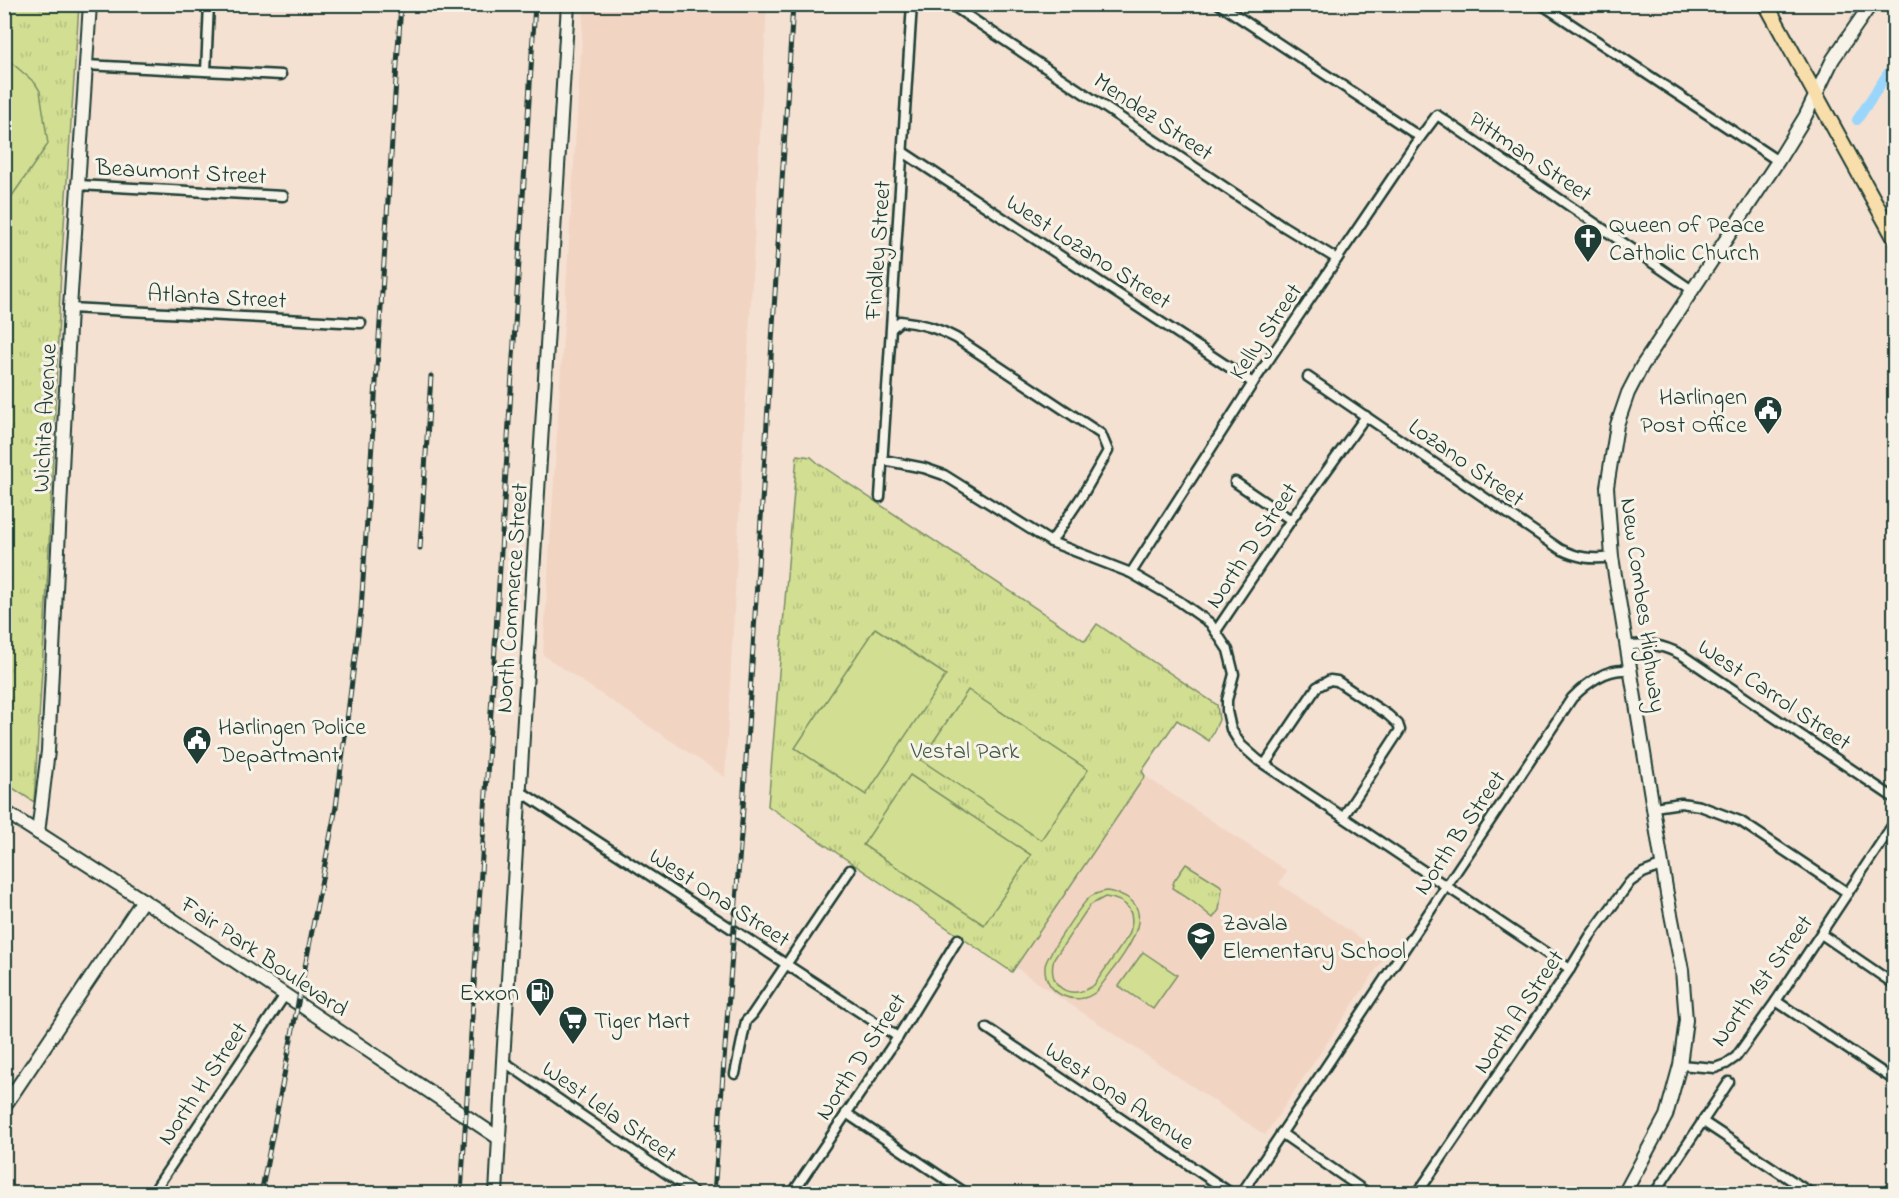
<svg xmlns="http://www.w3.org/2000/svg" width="1899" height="1198" font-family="'Indie Flower',sans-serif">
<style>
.built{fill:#f2d4c3}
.park{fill:url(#park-tufts);stroke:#788e63;stroke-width:1.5}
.pitch{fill:#d2df92;stroke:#788e63;stroke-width:1.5;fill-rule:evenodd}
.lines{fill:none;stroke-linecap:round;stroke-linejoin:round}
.canal{stroke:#9ad6fb;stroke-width:10}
.street-casing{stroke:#1f3d34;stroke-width:13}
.secondary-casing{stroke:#1f3d34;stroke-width:16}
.primary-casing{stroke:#1f3d34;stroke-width:18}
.street{stroke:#f7f3e8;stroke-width:8}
.secondary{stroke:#f7f3e8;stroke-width:12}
.primary{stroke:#f8deab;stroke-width:14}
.rail-casing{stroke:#1f3d34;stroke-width:5}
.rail{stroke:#f7f3e8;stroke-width:3;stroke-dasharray:9;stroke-linecap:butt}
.labels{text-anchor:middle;stroke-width:6;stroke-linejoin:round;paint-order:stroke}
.street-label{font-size:24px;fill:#1f3d34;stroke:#f7f3e8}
.poi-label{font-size:24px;fill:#1f3d34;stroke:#f7f3e8;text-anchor:start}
.park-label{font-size:24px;fill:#435d47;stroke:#f7f3e8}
</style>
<defs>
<pattern id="park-tufts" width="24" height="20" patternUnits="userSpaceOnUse" patternTransform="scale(1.5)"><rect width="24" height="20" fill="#d2df92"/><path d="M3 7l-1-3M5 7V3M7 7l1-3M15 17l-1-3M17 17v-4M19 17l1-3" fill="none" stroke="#b4c07e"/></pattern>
</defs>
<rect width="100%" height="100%" fill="#f4e1d2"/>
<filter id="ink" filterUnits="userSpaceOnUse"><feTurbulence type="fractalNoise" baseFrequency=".0167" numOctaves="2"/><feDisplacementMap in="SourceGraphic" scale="12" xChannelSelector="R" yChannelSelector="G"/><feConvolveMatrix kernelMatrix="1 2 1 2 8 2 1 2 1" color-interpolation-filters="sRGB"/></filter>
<g filter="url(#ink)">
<!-- built -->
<g class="built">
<path d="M 584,5 L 767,5 L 725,777 L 543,655 Z"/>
<path d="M 1145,776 L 1287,871 L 1279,884 L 1386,955 L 1265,1135 L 1016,968 Z"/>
</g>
<!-- park -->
<g class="park">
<path d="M 5,5 L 79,5 L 61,269 L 48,570 L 34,802 L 5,783 Z"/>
<path d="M 797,455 L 811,457 L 819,464 L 1085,641 L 1097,624 L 1217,705 L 1219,720 L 1209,741 L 1177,720 L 1142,771 L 1145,776 L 1012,972 L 768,806 Z"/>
<path d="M 1186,864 L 1220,885 L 1222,888 L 1219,910 L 1213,918 L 1192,901 L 1172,888 L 1174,881 Z"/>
</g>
<!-- pitch -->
<g class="pitch">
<path d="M 5,57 L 35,83 L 40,91 L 48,144 L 5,206 Z"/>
<path d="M 875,628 L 946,675 L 866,795 L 795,748 Z"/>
<path d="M 968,690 L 1088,770 L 1041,840 L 921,760 Z"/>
<path d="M 910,775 L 1031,855 L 984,925 L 863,845 Z"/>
<path d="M 1107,891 C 1174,902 1116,964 1097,991 C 1077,1009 1043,994 1045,966 C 1046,957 1082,903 1090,897 C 1096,893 1101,892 1107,891 ZM 1105,897 C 1128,900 1137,912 1129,935 L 1094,985 C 1071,1002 1046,987 1054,959 L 1090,905 Z"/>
<path d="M 1143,952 L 1177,975 L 1153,1009 L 1119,986 Z"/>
</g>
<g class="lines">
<!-- canal -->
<path class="canal" d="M 1857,120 L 1894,64"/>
<!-- street casing -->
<g class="street-casing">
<g id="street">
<path d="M 950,4 L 1283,226 L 1337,259"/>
<path d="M 1219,4 L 1420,137"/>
<path d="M 1541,4 L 1778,161"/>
<path d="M 85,65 L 281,75"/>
<path d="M 206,71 L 209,4"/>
<path d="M 903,152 L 1253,383"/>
<path d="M 78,185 L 283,196"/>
<path d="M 70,308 L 361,323"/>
<path d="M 892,328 L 900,321 C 920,323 938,328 956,338 L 1101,434 L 1108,451 L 1082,496 L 1051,542"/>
<path d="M 1308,377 L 1560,549 C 1578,558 1592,560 1612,557"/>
<path d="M 883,460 L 924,468 L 944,475 L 1051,542 L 1131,573 L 1179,601 L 1210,623 L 1228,650 L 1234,674 L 1227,700 L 1227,711 L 1231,729 L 1241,745 L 1258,760 L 1570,969"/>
<path d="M 1235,482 L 1291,520"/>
<path d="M 880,497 L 912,4"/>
<path d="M 1131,573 L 1253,383 L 1415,144 L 1437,115 L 1692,290"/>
<path d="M 1216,631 L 1291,520 L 1366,416"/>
<path d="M 1627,646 C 1648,642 1663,645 1682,655 L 1894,798"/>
<path d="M 1265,764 L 1317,687 L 1330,680 L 1337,681 L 1388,715 L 1398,724 L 1400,730 L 1343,817"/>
<path d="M 520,791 L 898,1037"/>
<path d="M 1654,807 L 1681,803 L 1700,806 L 1740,821 L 1848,893"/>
<path d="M 1821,934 L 1894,984"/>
<path d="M 1776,1001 L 1894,1080"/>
<path d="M 987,1028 L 1232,1194"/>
<path d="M 503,1061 L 696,1194"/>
<path d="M 1680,1065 L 1715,1068 L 1726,1064 L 1736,1057 L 1776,1001 L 1894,823"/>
<path d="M 735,1074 L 746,1021 L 752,1015 L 850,870"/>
<path d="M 846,1113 L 967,1194"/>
<path d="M 1702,1121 L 1812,1194"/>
<path d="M 1281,1133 L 1369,1194"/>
<path d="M 152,1194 L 285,995"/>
<path d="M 792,1194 L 898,1037 L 958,939"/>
<path d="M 1241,1194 L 1572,698 C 1587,683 1609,666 1631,671"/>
<path d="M 1417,1194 L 1570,969 L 1590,936 L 1630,882 L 1643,873 L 1663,865"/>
<path d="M 1654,1194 L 1729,1082"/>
</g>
</g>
<!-- secondary casing -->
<g class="secondary-casing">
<g id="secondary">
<path d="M 4,811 L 163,913 L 500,1139"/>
<path d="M 38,833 L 48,751 L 70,308 L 90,4"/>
<path d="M 4,1107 L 143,900"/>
<path d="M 496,1194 L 503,1061 L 568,4"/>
<path d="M 1624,1194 L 1666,1116 L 1680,1065 L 1686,1020 L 1682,970 L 1667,894 L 1612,557 L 1607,487 L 1617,425 L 1628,393 L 1642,366 L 1778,161 L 1805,117 L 1833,59 L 1871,4"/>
</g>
</g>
<!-- primary casing -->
<g class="primary-casing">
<path id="primary" d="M 1766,4 L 1894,237"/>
</g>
<!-- street -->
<use href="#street" class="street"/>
<!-- secondary -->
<use href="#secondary" class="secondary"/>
<!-- primary -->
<use href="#primary" class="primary"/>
<!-- rail casing -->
<g class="rail-casing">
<g id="rail">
<path d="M 420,548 L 431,376"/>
<path d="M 261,1194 L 336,807 L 361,610 L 401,4"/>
<path d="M 461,1194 L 535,4"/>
<path d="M 714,1194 L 743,808 L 793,4"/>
</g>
</g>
<!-- rail -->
<use href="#rail" class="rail"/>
</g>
</g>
<!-- icons -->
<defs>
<g id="church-pin" transform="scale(1.5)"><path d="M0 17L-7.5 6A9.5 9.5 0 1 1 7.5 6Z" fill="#1f3d34" stroke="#f7f3e8"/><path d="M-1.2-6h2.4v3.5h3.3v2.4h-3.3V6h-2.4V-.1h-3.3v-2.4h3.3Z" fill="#fff"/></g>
<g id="civic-pin" transform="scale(1.5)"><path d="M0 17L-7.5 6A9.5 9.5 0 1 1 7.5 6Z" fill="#1f3d34" stroke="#f7f3e8"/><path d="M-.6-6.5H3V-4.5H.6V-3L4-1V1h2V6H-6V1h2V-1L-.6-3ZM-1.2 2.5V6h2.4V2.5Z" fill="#fff"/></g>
<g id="school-pin" transform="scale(1.5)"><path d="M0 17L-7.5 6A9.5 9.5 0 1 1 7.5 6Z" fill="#1f3d34" stroke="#f7f3e8"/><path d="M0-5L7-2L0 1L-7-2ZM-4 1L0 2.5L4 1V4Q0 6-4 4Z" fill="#fff"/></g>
<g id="fuel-pin" transform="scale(1.5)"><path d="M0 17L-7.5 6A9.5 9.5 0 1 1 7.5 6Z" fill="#1f3d34" stroke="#f7f3e8"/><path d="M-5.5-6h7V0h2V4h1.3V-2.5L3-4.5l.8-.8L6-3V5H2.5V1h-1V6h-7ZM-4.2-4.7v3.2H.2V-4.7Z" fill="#fff"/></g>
<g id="supermarket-pin" transform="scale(1.5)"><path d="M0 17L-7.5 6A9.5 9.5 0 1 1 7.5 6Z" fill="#1f3d34" stroke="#f7f3e8"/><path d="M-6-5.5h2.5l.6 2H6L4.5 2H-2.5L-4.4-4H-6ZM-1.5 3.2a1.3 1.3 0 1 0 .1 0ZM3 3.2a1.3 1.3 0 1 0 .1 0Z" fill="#fff"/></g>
</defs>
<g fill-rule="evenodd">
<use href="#church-pin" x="1588" y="238"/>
<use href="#civic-pin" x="1768" y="410"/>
<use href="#civic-pin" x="197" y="740"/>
<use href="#school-pin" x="1201" y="936"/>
<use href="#fuel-pin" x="540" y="992"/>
<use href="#supermarket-pin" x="573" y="1020"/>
</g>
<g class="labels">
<!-- street labels -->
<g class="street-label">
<text transform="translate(1154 116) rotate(34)" y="8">Mendez Street</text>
<text transform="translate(1531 156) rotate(34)" y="8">Pittman Street</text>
<text transform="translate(181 171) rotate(3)" y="8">Beaumont Street</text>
<text transform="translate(877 250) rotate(-86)" y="8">Findley Street</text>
<text transform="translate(1089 251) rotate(33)" y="8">West Lozano Street</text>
<text transform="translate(217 296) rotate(3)" y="8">Atlanta Street</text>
<text transform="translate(1265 331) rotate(-56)" y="8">Kelly Street</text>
<text transform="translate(44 418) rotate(-87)" y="8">Wichita Avenue</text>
<text transform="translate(1467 462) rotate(35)" y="8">Lozano Street</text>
<text transform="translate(1251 545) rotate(-56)" y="8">North D Street</text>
<text transform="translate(511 598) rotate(-86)" y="8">North Commerce Street</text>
<text transform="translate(1644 605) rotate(82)" y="8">New Combes Highway</text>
<text transform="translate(1775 694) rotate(34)" y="8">West Carrol Street</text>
<text transform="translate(1459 832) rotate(-56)" y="8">North B Street</text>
<text transform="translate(720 897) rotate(33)" y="8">West Ona Street</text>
<text transform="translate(265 956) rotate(34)" y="8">Fair Park Boulevard</text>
<text transform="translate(1761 980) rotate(-54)" y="8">North 1st Street</text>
<text transform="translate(1518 1011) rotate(-56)" y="8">North A Street</text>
<text transform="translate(860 1056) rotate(-57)" y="8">North D Street</text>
<text transform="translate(202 1083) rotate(-56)" y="8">North H Street</text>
<text transform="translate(1120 1095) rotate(34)" y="8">West Ona Avenue</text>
<text transform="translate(610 1111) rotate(35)" y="8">West Lela Street</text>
</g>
<!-- poi labels -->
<g class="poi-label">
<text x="1609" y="232">Queen of Peace<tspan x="1609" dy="28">Catholic Church</tspan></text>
<text x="1747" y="404" text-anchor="end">Harlingen<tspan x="1747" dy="28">Post Office</tspan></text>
<text x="218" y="734">Harlingen Police<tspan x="218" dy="28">Departmant</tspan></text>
<text x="1222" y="930">Zavala<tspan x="1222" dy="28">Elementary School</tspan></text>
<text x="519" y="1000" text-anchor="end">Exxon</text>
<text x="594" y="1028">Tiger Mart</text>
</g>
<!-- park labels -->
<g class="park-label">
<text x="965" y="758">Vestal Park</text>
</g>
</g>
<!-- margin -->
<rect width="1899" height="1198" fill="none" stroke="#f7f3e8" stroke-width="24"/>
<rect x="12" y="12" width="1875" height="1174" fill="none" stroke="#1f3d34" stroke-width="2" filter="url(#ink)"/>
</svg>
